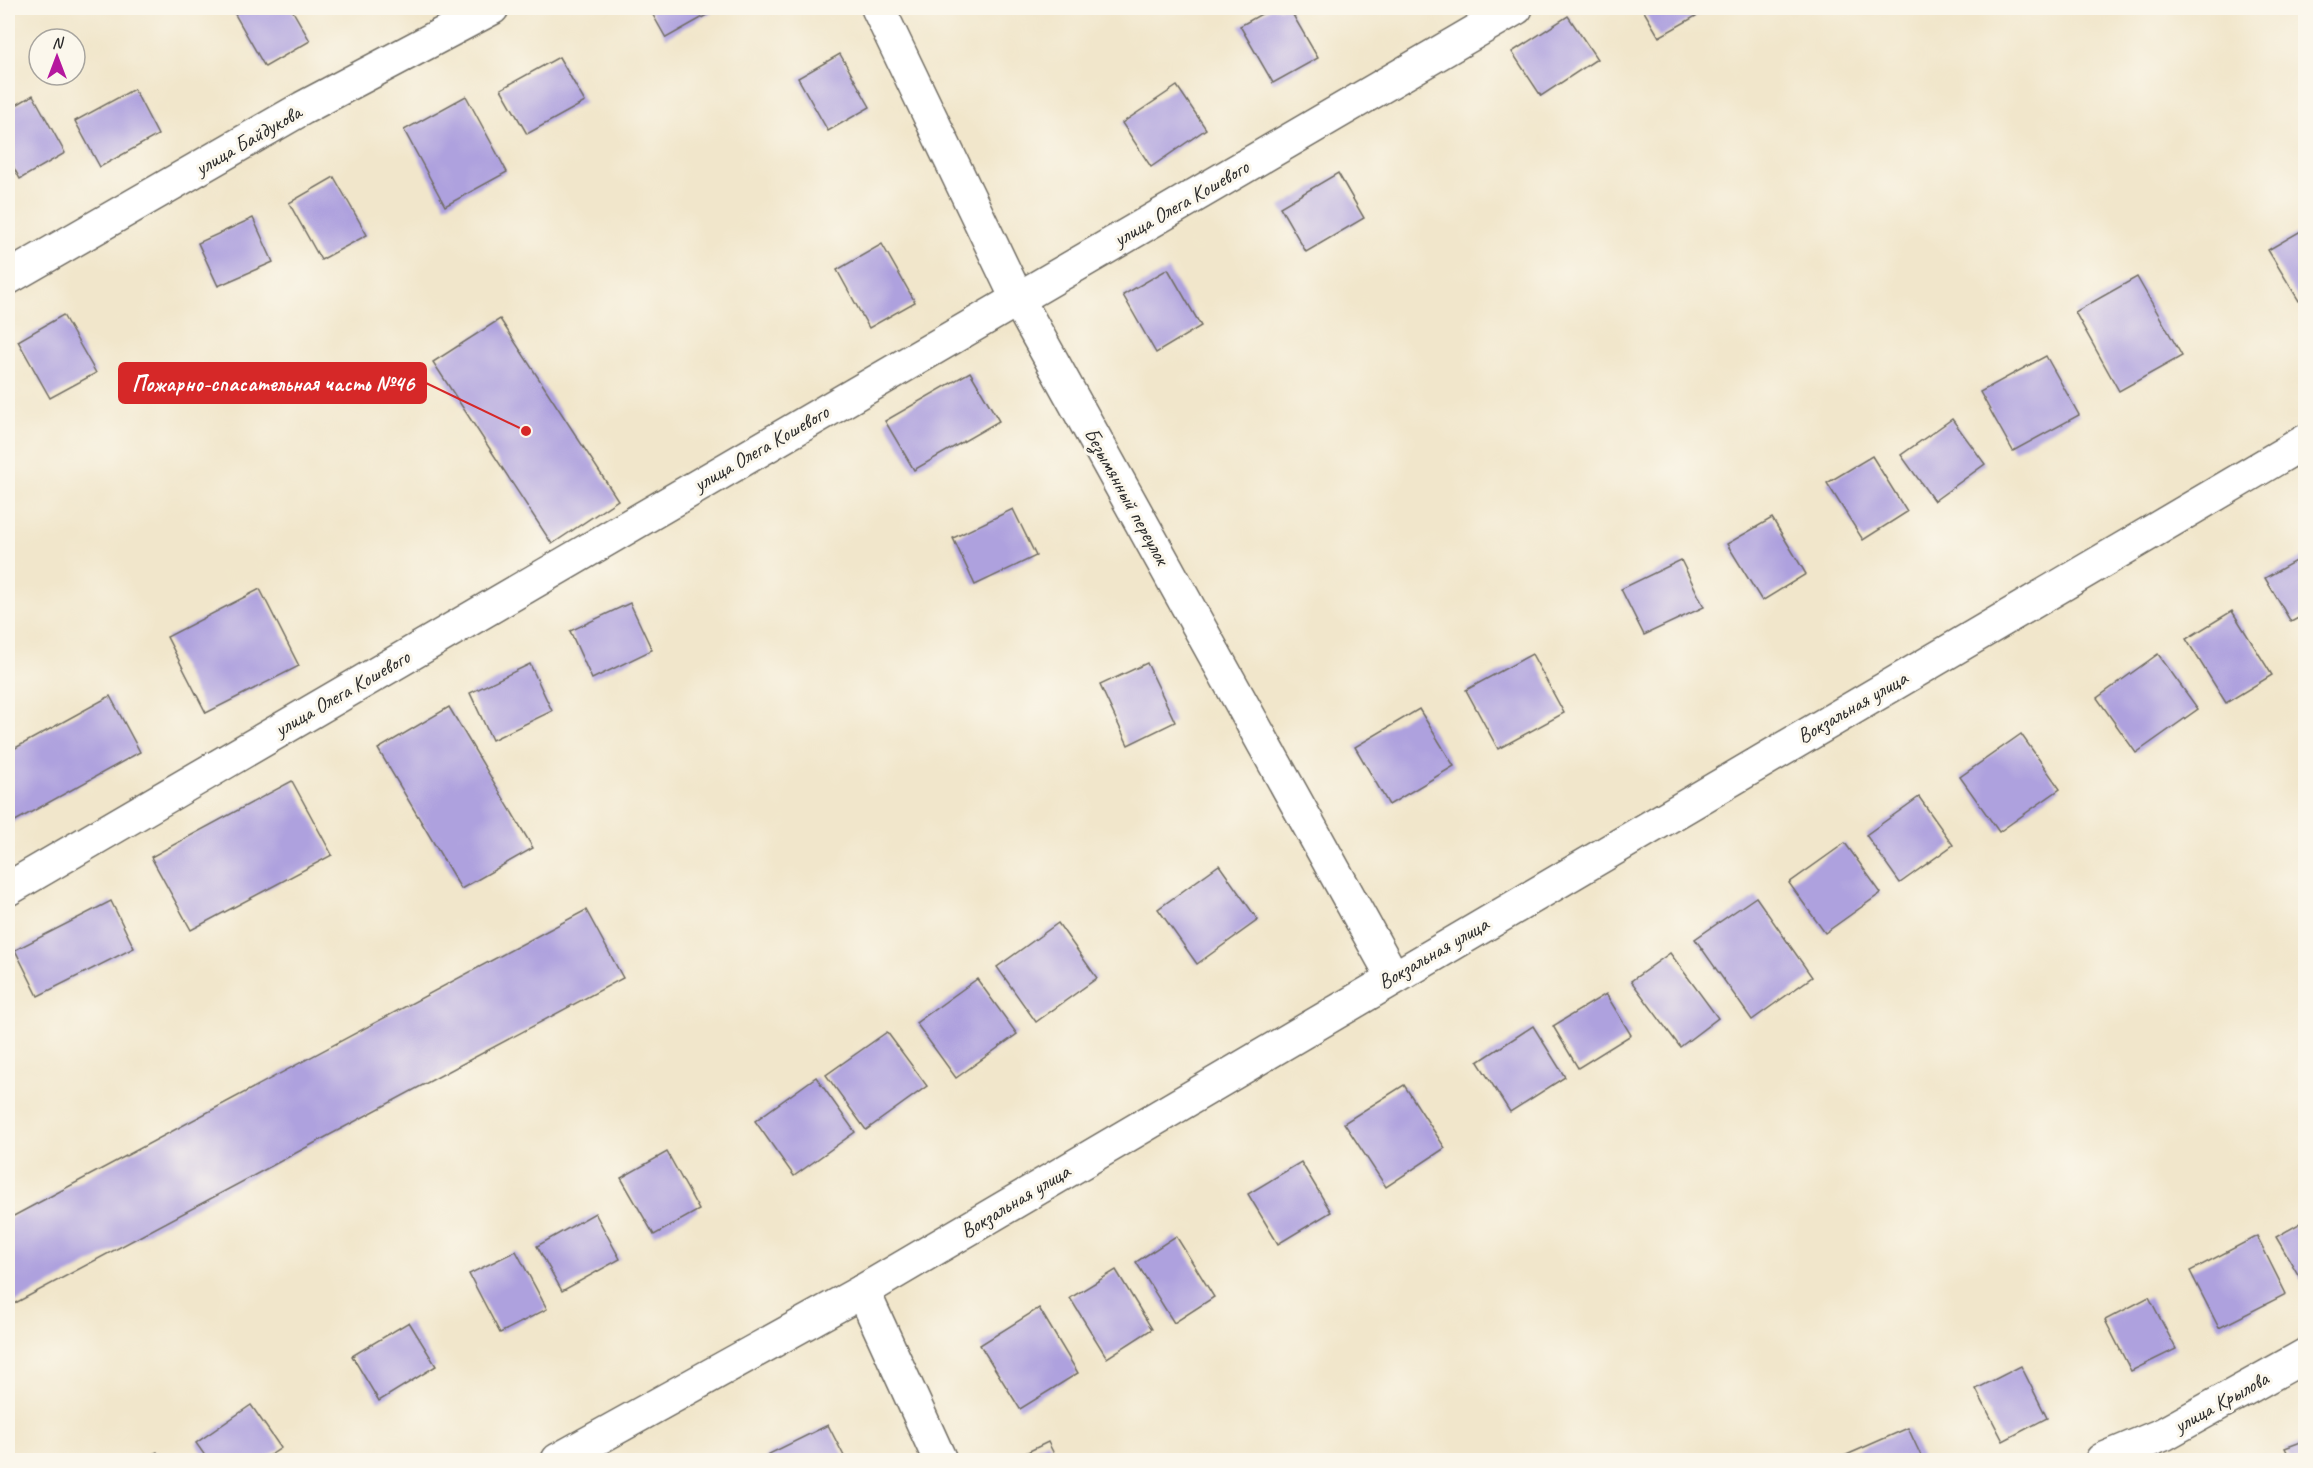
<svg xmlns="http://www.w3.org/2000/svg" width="2313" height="1468" font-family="Caveat,sans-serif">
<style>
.building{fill:#aea1de}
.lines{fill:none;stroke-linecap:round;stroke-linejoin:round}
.minor-casing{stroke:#706c63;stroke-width:36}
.minor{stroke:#fff;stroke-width:33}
.labels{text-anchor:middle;stroke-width:6;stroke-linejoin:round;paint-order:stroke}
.street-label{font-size:21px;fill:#2b2b2b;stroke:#fbf7ec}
.leader{fill:none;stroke:#d62828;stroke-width:2}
.callout-dot{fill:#d62828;stroke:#fbf7ec;stroke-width:2}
.callout{fill:#d62828;stroke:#d62828;stroke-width:2}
.callout-label{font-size:22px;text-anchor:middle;font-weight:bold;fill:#fff}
</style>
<rect width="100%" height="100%" fill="#fbf7ec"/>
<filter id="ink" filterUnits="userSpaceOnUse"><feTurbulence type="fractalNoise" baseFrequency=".0167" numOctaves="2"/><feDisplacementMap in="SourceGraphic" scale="12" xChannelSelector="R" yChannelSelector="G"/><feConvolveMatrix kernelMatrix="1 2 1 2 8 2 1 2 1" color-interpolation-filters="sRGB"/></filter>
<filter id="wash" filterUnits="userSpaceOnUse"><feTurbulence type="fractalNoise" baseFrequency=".008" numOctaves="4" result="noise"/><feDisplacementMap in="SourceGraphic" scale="24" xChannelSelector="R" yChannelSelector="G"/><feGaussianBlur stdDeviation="1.35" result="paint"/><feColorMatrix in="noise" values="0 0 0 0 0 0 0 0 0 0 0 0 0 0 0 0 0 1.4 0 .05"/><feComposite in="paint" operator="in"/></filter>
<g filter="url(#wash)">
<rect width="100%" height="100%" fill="#f1e6cb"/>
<g id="blocks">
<!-- building -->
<g class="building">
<path d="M 234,8 L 291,8 L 310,41 L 265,67 L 232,9 Z"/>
<path d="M 649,8 L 709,8 L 712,12 L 666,38 Z"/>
<path d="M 1272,8 L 1289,8 L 1318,58 L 1273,83 L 1240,26 Z"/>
<path d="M 1642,8 L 1710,8 L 1659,37 Z"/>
<path d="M 1568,16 L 1597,59 L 1541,96 L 1512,52 Z"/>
<path d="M 840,54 L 870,107 L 828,131 L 798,78 Z"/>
<path d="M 559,57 L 585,102 L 527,134 L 501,89 Z"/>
<path d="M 1177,86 L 1206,129 L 1151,167 L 1122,123 Z"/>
<path d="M 134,89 L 158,135 L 100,167 L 75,121 Z"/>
<path d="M 33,95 L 65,153 L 20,179 L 8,157 L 8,110 Z"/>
<path d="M 466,96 L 507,172 L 445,206 L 404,130 Z"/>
<path d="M 1338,173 L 1364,218 L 1306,252 L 1280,207 Z"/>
<path d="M 334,177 L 367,235 L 321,260 L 289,203 Z"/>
<path d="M 253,218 L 273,262 L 218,286 L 198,243 Z"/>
<path d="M 2306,228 L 2306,297 L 2299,301 L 2268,250 Z"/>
<path d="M 882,244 L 915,302 L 869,328 L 837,270 Z"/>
<path d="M 1168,269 L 1201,326 L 1156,353 L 1123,295 Z"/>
<path d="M 2137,277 L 2182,356 L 2119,391 L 2075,312 Z"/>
<path d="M 63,315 L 96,373 L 50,398 L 18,341 Z"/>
<path d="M 500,319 L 618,500 L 552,544 L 433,362 Z"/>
<path d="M 2046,356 L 2079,415 L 2013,451 L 1980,392 Z"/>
<path d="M 970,372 L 999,421 L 914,470 L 885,421 Z"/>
<path d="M 1952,419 L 1985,464 L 1934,501 L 1901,455 Z"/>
<path d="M 1872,456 L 1907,512 L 1863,540 L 1827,483 Z"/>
<path d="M 1013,509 L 1036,556 L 975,585 L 953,538 Z"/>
<path d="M 1772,518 L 1806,574 L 1762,601 L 1727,544 Z"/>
<path d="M 2306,555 L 2306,614 L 2291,622 L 2265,578 Z"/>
<path d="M 1681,560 L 1704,607 L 1644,635 L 1621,589 Z"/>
<path d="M 260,589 L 299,666 L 206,713 L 167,637 Z"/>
<path d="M 630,603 L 652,650 L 592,679 L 570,631 Z"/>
<path d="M 2232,611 L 2272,675 L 2226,703 L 2186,639 Z"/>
<path d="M 1532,654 L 1564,713 L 1498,749 L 1466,690 Z"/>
<path d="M 2158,654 L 2198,709 L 2136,753 L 2097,698 Z"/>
<path d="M 1147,663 L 1175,722 L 1128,745 L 1100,685 Z"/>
<path d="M 530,664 L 552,711 L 492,740 L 470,693 Z"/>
<path d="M 110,696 L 140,752 L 8,825 L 8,752 Z"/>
<path d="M 449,707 L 533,848 L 461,889 L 378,749 Z"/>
<path d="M 1419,709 L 1454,766 L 1389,805 L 1355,747 Z"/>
<path d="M 2021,734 L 2060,789 L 1999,832 L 1960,777 Z"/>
<path d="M 292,781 L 332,855 L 191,930 L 151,857 Z"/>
<path d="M 1919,797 L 1953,845 L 1900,883 L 1866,835 Z"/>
<path d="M 1845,843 L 1881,893 L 1825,933 L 1789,883 Z"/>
<path d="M 1219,865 L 1258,920 L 1197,964 L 1158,909 Z"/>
<path d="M 1756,897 L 1812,977 L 1752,1020 L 1695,939 Z"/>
<path d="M 111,901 L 134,948 L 38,996 L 15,950 Z"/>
<path d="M 586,910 L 623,978 L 8,1307 L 8,1219 Z"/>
<path d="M 1058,923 L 1097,978 L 1036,1022 L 997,967 Z"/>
<path d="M 1670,953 L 1718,1018 L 1680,1047 L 1631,981 Z"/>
<path d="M 977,979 L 1017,1034 L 956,1078 L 916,1023 Z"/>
<path d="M 1606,994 L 1631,1035 L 1578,1068 L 1553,1026 Z"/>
<path d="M 1533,1026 L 1565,1077 L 1510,1112 L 1478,1062 Z"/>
<path d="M 887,1032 L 927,1086 L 866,1130 L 826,1075 Z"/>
<path d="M 816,1077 L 855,1132 L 794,1176 L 755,1121 Z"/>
<path d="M 1404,1085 L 1445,1148 L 1386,1187 L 1344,1123 Z"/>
<path d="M 667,1152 L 699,1210 L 654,1235 L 621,1178 Z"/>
<path d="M 1301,1162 L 1331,1212 L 1278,1244 L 1248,1194 Z"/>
<path d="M 595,1213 L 620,1259 L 562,1291 L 537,1246 Z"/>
<path d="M 2306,1220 L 2306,1288 L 2276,1237 Z"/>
<path d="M 1176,1236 L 1214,1297 L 1174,1323 L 1136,1262 Z"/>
<path d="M 2257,1236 L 2286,1294 L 2219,1328 L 2190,1271 Z"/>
<path d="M 516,1251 L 547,1309 L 500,1333 L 469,1274 Z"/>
<path d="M 1116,1270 L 1152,1329 L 1107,1358 L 1070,1298 Z"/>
<path d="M 2149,1297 L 2176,1349 L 2131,1371 L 2105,1320 Z"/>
<path d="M 1039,1308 L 1078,1373 L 1020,1409 L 980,1345 Z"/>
<path d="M 409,1322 L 436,1366 L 379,1401 L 352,1356 Z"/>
<path d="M 2021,1366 L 2047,1418 L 2003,1441 L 1976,1389 Z"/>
<path d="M 251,1405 L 281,1448 L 263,1460 L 208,1460 L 196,1443 Z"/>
<path d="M 828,1425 L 846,1460 L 767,1460 L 765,1456 Z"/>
<path d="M 1908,1428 L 1923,1460 L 1835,1460 Z"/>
<path d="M 2306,1440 L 2306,1460 L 2291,1460 L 2285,1448 Z"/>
<path d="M 1048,1442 L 1057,1460 L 1011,1460 Z"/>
<path d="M 157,1452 L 161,1460 L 140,1460 Z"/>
</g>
</g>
</g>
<g filter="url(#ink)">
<use href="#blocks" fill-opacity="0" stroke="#706c63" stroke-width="1.5"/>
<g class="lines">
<!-- minor casing -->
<g class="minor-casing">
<g id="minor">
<path d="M 878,8 L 1017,298 L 1393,977"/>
<path d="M 8,278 L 303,108 L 492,8"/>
<path d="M 8,889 L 1516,8"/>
<path d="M 863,1291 L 940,1460"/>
<path d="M 558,1460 L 863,1291 L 2306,441"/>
<path d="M 2102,1460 L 2164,1434 L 2306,1355"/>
</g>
</g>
<!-- minor -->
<use href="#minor" class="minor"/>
</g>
</g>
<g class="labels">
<!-- street labels -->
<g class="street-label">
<text transform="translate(248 140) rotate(-30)" y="7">улица Байдукова</text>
<text transform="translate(1181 203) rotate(-30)" y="7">улица Олега Кошевого</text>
<text transform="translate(761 448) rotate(-30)" y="7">улица Олега Кошевого</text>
<text transform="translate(1127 496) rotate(61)" y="7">Безымянный переулок</text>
<text transform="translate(342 693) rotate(-30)" y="7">улица Олега Кошевого</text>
<text transform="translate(1852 707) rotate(-30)" y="7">Вокзальная улица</text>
<text transform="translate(1433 953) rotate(-30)" y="7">Вокзальная улица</text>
<text transform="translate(1015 1201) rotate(-31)" y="7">Вокзальная улица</text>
<text transform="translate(2221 1402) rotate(-29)" y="7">улица Крылова</text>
</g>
</g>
<!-- callouts -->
<path class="leader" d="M526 431L426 383"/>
<circle class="callout-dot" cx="526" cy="431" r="6"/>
<rect class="callout" x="119" y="363" width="307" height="40" rx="6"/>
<g class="callout-label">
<text x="273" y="391">Пожарно-спасательная часть №46</text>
</g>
<!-- margin -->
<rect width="2313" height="1468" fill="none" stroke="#fbf7ec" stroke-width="30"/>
<!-- north arrow -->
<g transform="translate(57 57)"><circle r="28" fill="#fbf7ec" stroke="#a8a59f" stroke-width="1.5"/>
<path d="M0-4.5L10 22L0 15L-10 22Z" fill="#b5179e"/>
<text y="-9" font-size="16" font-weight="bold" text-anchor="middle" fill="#2b2b2b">N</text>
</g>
</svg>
